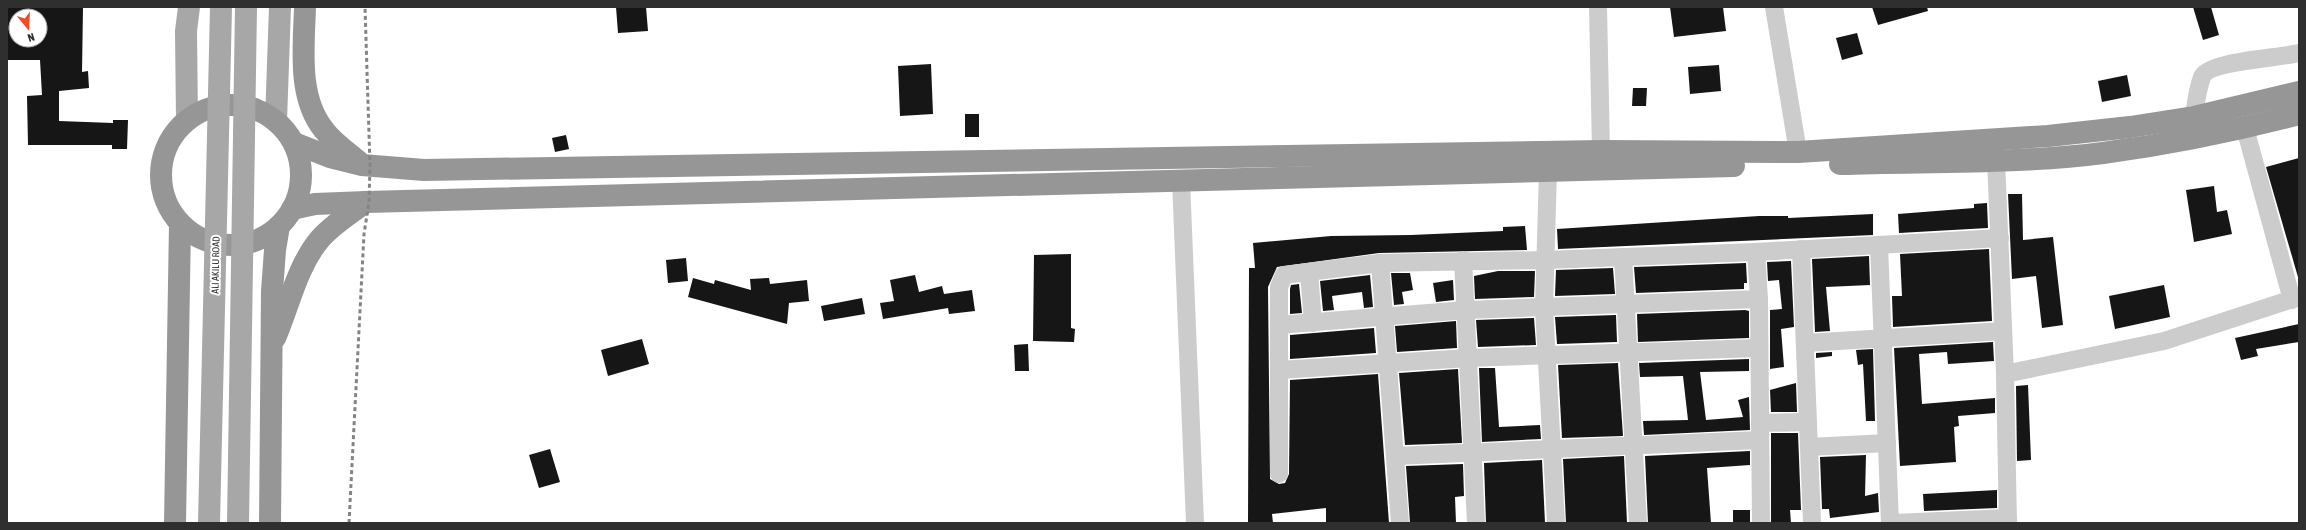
<svg xmlns="http://www.w3.org/2000/svg" width="2306" height="530" font-family="'Asap Condensed',sans-serif">
<style>
.building{fill:#161616;fill-rule:evenodd}
.lines{fill:none;stroke-linecap:round;stroke-linejoin:round}
.minor{stroke:#ccc;stroke-width:18}
.major{stroke:#a7a7a7;stroke-width:22}
.highway{stroke:#969696;stroke-width:22}
.rail{stroke:#848484;stroke-width:3;stroke-dasharray:4 3;stroke-linecap:butt}
.major-bridge{stroke:#a7a7a7;stroke-width:22}
.labels{text-anchor:middle;stroke-width:4;stroke-linejoin:round;paint-order:stroke}
.street-label{font-size:10px;fill:#2f2f2f;stroke:#fff}
</style>
<rect width="100%" height="100%" fill="#fff"/>
<!-- building -->
<g class="building">
<path d="M 7,7 L 83,7 L 82,72 L 88,71 L 89,88 L 59,91 L 59,121 L 113,123 L 113,120 L 128,120 L 127,149 L 112,149 L 112,145 L 28,145 L 27,96 L 42,95 L 40,60 L 7,60 ZM 16,16 L 40,16 L 40,40 L 16,40 Z"/>
<path d="M 616,7 L 646,7 L 648,31 L 618,33 Z"/>
<path d="M 1670,7 L 1723,7 L 1726,31 L 1674,37 Z"/>
<path d="M 1872,7 L 1927,7 L 1928,11 L 1878,25 Z"/>
<path d="M 2193,7 L 2211,7 L 2219,35 L 2203,40 Z"/>
<path d="M 1857,33 L 1863,54 L 1842,60 L 1836,38 Z"/>
<path d="M 931,64 L 933,114 L 900,116 L 898,66 Z"/>
<path d="M 1719,65 L 1721,91 L 1690,94 L 1688,67 Z"/>
<path d="M 2127,75 L 2131,96 L 2102,102 L 2098,81 Z"/>
<path d="M 1633,88 L 1647,88 L 1646,106 L 1632,106 Z"/>
<rect x="965" y="114" width="14" height="23"/>
<path d="M 566,135 L 569,149 L 555,152 L 552,138 Z"/>
<path d="M 2299,158 L 2299,276 L 2298,277 L 2266,167 Z"/>
<path d="M 2214,186 L 2217,212 L 2227,210 L 2232,234 L 2194,242 L 2186,190 Z"/>
<path d="M 2008,194 L 2022,194 L 2023,240 L 2053,237 L 2063,325 L 2042,328 L 2036,276 L 2012,279 Z"/>
<path d="M 1987,203 L 1988,228 L 1899,233 L 1898,214 L 1974,208 L 1974,204 Z"/>
<path d="M 1873,214 L 1873,235 L 1558,249 L 1557,229 L 1759,216 L 1788,216 L 1788,218 Z"/>
<path d="M 1525,226 L 1527,250 L 1379,253 L 1277,267 L 1268,287 L 1270,479 L 1279,484 L 1285,483 L 1289,474 L 1290,380 L 1378,374 L 1389,523 L 1326,523 L 1326,508 L 1272,514 L 1273,523 L 1248,523 L 1249,268 L 1255,268 L 1253,243 L 1331,236 L 1411,235 L 1503,231 L 1503,227 Z"/>
<path d="M 1989,249 L 1992,321 L 1893,327 L 1892,296 L 1902,296 L 1900,254 Z"/>
<path d="M 1071,254 L 1071,328 L 1075,329 L 1074,342 L 1033,341 L 1034,255 Z"/>
<path d="M 1869,256 L 1870,285 L 1826,287 L 1830,331 L 1815,332 L 1812,259 Z"/>
<path d="M 686,258 L 688,281 L 668,283 L 666,260 Z"/>
<path d="M 1791,261 L 1794,327 L 1781,329 L 1784,367 L 1770,369 L 1770,310 L 1782,309 L 1779,280 L 1768,281 L 1767,262 Z"/>
<path d="M 1746,263 L 1747,283 L 1744,283 L 1744,289 L 1636,293 L 1634,267 Z"/>
<path d="M 1613,268 L 1615,294 L 1555,296 L 1556,270 Z"/>
<path d="M 1498,271 L 1535,271 L 1534,297 L 1475,299 L 1474,276 Z"/>
<path d="M 1391,273 L 1410,273 L 1413,290 L 1402,292 L 1404,304 L 1394,305 Z"/>
<path d="M 915,275 L 919,292 L 942,286 L 944,294 L 972,290 L 975,311 L 949,314 L 948,308 L 883,319 L 880,303 L 894,301 L 890,280 Z"/>
<path d="M 1370,275 L 1373,307 L 1364,308 L 1362,292 L 1332,296 L 1334,310 L 1323,311 L 1320,281 Z"/>
<path d="M 693,278 L 714,284 L 715,280 L 751,290 L 750,279 L 769,278 L 770,284 L 807,280 L 809,301 L 789,303 L 787,324 L 688,297 Z"/>
<path d="M 1453,280 L 1454,300 L 1436,302 L 1433,283 Z"/>
<path d="M 1299,284 L 1302,313 L 1290,314 L 1290,289 L 1291,285 Z"/>
<path d="M 2164,285 L 2170,317 L 2115,329 L 2109,296 Z"/>
<path d="M 862,298 L 865,314 L 824,321 L 821,306 Z"/>
<path d="M 1745,310 L 1749,311 L 1749,338 L 1638,342 L 1637,314 Z"/>
<path d="M 1616,315 L 1617,342 L 1557,344 L 1555,317 Z"/>
<path d="M 1534,318 L 1536,345 L 1478,347 L 1476,320 Z"/>
<path d="M 1456,321 L 1457,348 L 1397,352 L 1395,326 Z"/>
<path d="M 2299,324 L 2299,342 L 2256,349 L 2258,356 L 2241,360 L 2235,338 Z"/>
<path d="M 1374,328 L 1376,353 L 1290,359 L 1290,335 Z"/>
<path d="M 642,339 L 649,364 L 608,376 L 601,350 Z"/>
<path d="M 1993,342 L 1994,361 L 1948,364 L 1947,352 L 1919,354 L 1922,404 L 1995,398 L 1995,413 L 1958,416 L 1959,426 L 1954,427 L 1956,462 L 1900,466 L 1894,348 Z"/>
<path d="M 1028,344 L 1029,371 L 1015,371 L 1014,345 Z"/>
<path d="M 1873,349 L 1875,421 L 1866,421 L 1863,364 L 1858,365 L 1856,350 Z"/>
<path d="M 1832,352 L 1832,356 L 1816,358 L 1816,353 Z"/>
<path d="M 1749,359 L 1749,371 L 1700,372 L 1706,420 L 1743,417 L 1738,400 L 1749,397 L 1750,430 L 1644,435 L 1643,421 L 1688,420 L 1683,376 L 1640,377 L 1639,363 Z"/>
<path d="M 1618,363 L 1623,436 L 1562,438 L 1558,365 Z"/>
<path d="M 1479,368 L 1495,368 L 1499,427 L 1540,425 L 1541,439 L 1482,442 Z"/>
<path d="M 1458,369 L 1462,443 L 1405,445 L 1399,373 Z"/>
<path d="M 1796,383 L 1797,412 L 1771,412 L 1770,390 Z"/>
<path d="M 2028,385 L 2031,460 L 2017,461 L 2016,386 Z"/>
<path d="M 1771,433 L 1798,433 L 1801,510 L 1790,510 L 1791,523 L 1771,523 Z"/>
<path d="M 550,449 L 560,482 L 539,488 L 529,455 Z"/>
<path d="M 1750,451 L 1750,465 L 1707,468 L 1711,523 L 1648,523 L 1645,456 Z"/>
<path d="M 1866,455 L 1865,496 L 1878,493 L 1879,512 L 1830,518 L 1829,509 L 1822,509 L 1820,457 Z"/>
<path d="M 1624,456 L 1627,523 L 1566,523 L 1563,459 Z"/>
<path d="M 1542,460 L 1545,523 L 1486,523 L 1484,463 Z"/>
<path d="M 1463,464 L 1464,496 L 1455,497 L 1456,523 L 1410,523 L 1406,466 Z"/>
<path d="M 1997,490 L 1997,508 L 1924,511 L 1923,494 Z"/>
<rect x="1733" y="510" width="17" height="13"/>
</g>
<g class="lines">
<!-- minor -->
<g class="minor">
<path d="M 1598,7 L 1601,151"/>
<path d="M 1774,7 L 1798,152"/>
<path d="M 2245,128 L 2292,300"/>
<path d="M 2192,129 C 2195,112 2196,93 2202,77 C 2208,61 2280,58 2299,53"/>
<path d="M 1996,160 L 2005,374 L 2164,341 L 2299,297"/>
<path d="M 1548,171 L 1544,308 L 1556,523"/>
<path d="M 1181,181 L 1195,523"/>
<path d="M 1879,245 L 1890,523"/>
<path d="M 1801,249 L 1812,523"/>
<path d="M 1623,257 L 1638,523"/>
<path d="M 1463,260 L 1476,523"/>
<path d="M 1380,263 L 1400,523"/>
<path d="M 1309,272 L 1313,323"/>
<path d="M 1759,299 L 1761,523"/>
<path d="M 1279,325 L 1466,310 L 1759,299 L 1756,252"/>
<path d="M 1805,343 L 2003,331"/>
<path d="M 1279,370 L 1468,358 L 1759,348"/>
<path d="M 2005,374 L 2008,523"/>
<path d="M 1760,423 L 1808,422"/>
<path d="M 1809,447 L 1887,443"/>
<path d="M 1395,456 L 1760,440"/>
<path d="M 1279,474 L 1279,287 L 1284,275 L 1380,263 L 1545,260 L 1756,252 L 2000,238"/>
<path d="M 1894,523 L 2008,518"/>
</g>
<!-- major -->
<g class="major">
<path d="M 187,120 L 186,31 L 189,7"/>
<path d="M 276,121 L 280,7"/>
</g>
<!-- highway -->
<g class="highway">
<path d="M 305,7 C 304,46 297,97 324,130 C 333,142 346,151 358,161"/>
<circle cx="231" cy="175" r="70"/>
<path d="M 294,143 L 330,157 L 362,165 L 424,170 L 1601,151 L 1798,152 L 2048,136 L 2130,127 L 2194,117 L 2299,92"/>
<path d="M 1840,164 C 1927,161 2016,164 2103,153 C 2170,144 2234,131 2299,114"/>
<path d="M 292,209 L 315,204 L 366,202 L 1734,166"/>
<path d="M 275,338 C 289,306 297,266 320,239 C 332,225 351,213 366,202"/>
<path d="M 175,523 L 180,224"/>
<path d="M 270,523 L 272,291 L 275,250 L 279,226"/>
</g>
<!-- rail -->
<path class="rail" d="M 349,523 L 364,234 L 369,202 L 370,166 L 365,7"/>
<!-- major-bridge -->
<g class="major-bridge">
<path d="M 209,523 L 221,7"/>
<path d="M 238,523 L 246,7"/>
</g>
</g>
<g class="labels">
<!-- street labels -->
<g class="street-label">
<text transform="translate(215 265) rotate(-89)" y="4">ALI AKILU ROAD</text>
</g>
</g>
<!-- border -->
<rect width="2306" height="530" fill="none" stroke="#2f2f2f" stroke-width="16"/>
<!-- north arrow -->
<g transform="translate(28 28) rotate(162)"><circle r="19" fill="#ffffff" stroke="#acacac"/>
<path d="M0-3L7 15L0 10L-7 15Z" fill="#f04d26"/>
<text y="-6" font-size="11" font-weight="bold" text-anchor="middle" fill="#2f2f2f">N</text>
</g>
</svg>
